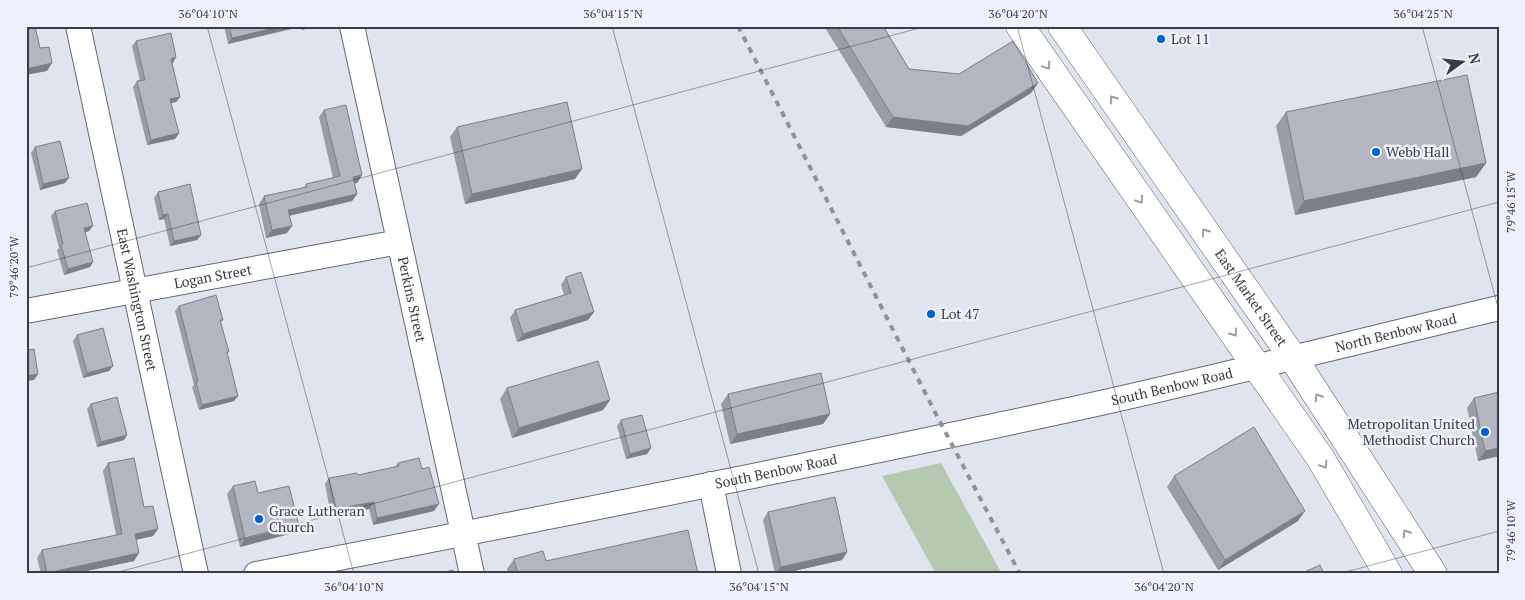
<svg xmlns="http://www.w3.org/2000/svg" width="1525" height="600" font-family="'PT Serif',serif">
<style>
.green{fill:#b5c8b0}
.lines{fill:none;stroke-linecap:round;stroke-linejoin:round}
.minor-casing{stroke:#646872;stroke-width:26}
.major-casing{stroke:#646872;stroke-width:29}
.minor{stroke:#fff;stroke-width:24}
.major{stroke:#fff;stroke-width:28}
.rail{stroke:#8f929a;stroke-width:4;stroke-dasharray:6 6;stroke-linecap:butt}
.wall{fill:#999da6}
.shaded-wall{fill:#7d7f87}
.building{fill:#b2b6c1;stroke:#7d7f87}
.oneway{stroke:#9c9ea0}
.ticks{fill:none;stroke:#3a3c41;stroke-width:1;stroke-opacity:0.45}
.poi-dot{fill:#0062cb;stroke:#ecf1fd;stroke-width:2}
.labels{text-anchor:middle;stroke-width:5;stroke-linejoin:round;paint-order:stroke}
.poi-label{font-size:14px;fill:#3a3c41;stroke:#ecf1fd;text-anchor:start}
.street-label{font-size:14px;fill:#3a3c41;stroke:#ecf1fd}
.neatline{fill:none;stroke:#3a3c41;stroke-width:2}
.ticks-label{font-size:12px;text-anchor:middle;fill:#3a3c41}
</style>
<rect width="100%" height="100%" fill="#dfe4ef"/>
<!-- green -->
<path class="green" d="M 941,463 L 1002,574 L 936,574 L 882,476 Z"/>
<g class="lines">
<!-- minor casing -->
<g class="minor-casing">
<g id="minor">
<path id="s1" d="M 78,26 L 196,574"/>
<path id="s2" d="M 352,26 L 472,574"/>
<path id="s3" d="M 26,311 L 399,242"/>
<path d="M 711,484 L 729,574"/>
<path id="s4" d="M 256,574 C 526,522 795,469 1064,411 C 1209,380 1354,342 1499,308"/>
</g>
</g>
<!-- major casing -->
<g class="major-casing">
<g id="major">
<path d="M 1020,26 L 1321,459 L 1388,574"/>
<path id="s5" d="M 1062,26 L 1293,358 L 1433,574"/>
</g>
</g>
<!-- minor -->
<use href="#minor" class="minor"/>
<!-- major -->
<use href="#major" class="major"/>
<!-- rail -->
<path class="rail" d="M 738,26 L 938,418 L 1020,574"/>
</g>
<!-- wall -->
<g class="wall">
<path d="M 224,26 L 315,26 L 302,30 L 301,27 L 228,44 Z"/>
<path d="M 824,26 L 883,26 L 909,69 L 1038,83 L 1031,93 L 961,136 L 886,127 Z"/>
<path d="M 136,41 L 176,57 L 172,63 L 180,97 L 176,102 L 171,103 L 179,133 L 175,139 L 147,145 L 133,87 L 137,81 L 140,81 L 132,46 Z"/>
<path d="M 324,110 L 362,175 L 357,183 L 354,183 L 357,194 L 352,201 L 289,216 L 287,233 L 266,238 L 259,204 L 264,196 L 304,188 L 306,184 L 333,178 L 319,117 Z"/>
<path d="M 1286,112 L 1486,163 L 1476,177 L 1295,215 L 1276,126 Z"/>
<path d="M 457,127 L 575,179 L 465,204 L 450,137 Z"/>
<path d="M 35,147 L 65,183 L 40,190 L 31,153 Z"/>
<path d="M 158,192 L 201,235 L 197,240 L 170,246 L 164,219 L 159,220 L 154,198 Z"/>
<path d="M 55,211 L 89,231 L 85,233 L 93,262 L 90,267 L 64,275 L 57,250 L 59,248 L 51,216 Z"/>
<path d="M 566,277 L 594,312 L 588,320 L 517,342 L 510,318 L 515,310 L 564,295 L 561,285 Z"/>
<path d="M 179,306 L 223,320 L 221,322 L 227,354 L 238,396 L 234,401 L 199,410 L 192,387 L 194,385 L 175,311 Z"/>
<path d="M 77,335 L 113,366 L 109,371 L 83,378 L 73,341 Z"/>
<path d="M 507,388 L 610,400 L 603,410 L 512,438 L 500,399 Z"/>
<path d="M 1499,392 L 1499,456 L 1478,461 L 1467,408 L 1474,398 Z"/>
<path d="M 728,394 L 830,414 L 823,424 L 730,444 L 721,404 Z"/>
<path d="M 91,404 L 124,440 L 97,447 L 87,409 Z"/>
<path d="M 621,420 L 651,448 L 647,454 L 626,459 L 617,426 Z"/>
<path d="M 108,463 L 144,507 L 158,529 L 153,536 L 136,540 L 134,561 L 72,574 L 41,574 L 37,558 L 42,550 L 116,535 L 103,471 Z"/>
<path d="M 398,463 L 434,511 L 373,525 L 369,509 L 331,516 L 325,484 L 329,478 L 358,475 L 395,467 Z"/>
<path d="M 1174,476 L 1298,521 L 1218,570 L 1167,487 Z"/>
<path d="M 233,486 L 258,493 L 293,533 L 240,547 L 227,494 Z"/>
<path d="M 768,512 L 847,552 L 842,560 L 781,574 L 775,574 L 763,520 Z"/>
<path d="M 514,559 L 546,561 L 698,574 L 508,574 L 507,569 Z"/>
</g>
<!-- shaded-wall -->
<g class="shaded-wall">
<path d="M 283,26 L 301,26 L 228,44 L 232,38 Z"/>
<path d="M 304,26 L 315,26 L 302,30 Z"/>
<path d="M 176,57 L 173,63 L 167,64 L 171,59 Z"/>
<path d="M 52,63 L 47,71 L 26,75 L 26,69 Z"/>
<path d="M 1038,83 L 1031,93 L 961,136 L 886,127 L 893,117 Z"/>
<path d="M 180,97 L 176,102 L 166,104 L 170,99 Z"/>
<path d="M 179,133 L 175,139 L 147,145 L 151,140 Z"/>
<path d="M 1486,163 L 1476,177 L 1295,215 L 1304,201 Z"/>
<path d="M 582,169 L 575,179 L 465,204 L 472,194 Z"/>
<path d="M 362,175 L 357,183 L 348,185 L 353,177 Z"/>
<path d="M 69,178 L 65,183 L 40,190 L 43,184 Z"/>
<path d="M 357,194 L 352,201 L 283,217 L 288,210 Z"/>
<path d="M 168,214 L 164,219 L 159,220 L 163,215 Z"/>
<path d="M 93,226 L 89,231 L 80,234 L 84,228 Z"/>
<path d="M 292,226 L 287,233 L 266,238 L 272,230 Z"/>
<path d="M 201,235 L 197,240 L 170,246 L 174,241 Z"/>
<path d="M 93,262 L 90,267 L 64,275 L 68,269 Z"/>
<path d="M 594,312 L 588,320 L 517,342 L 523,334 Z"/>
<path d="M 113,366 L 109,371 L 83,378 L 87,373 Z"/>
<path d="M 38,374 L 34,380 L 26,381 L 26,376 Z"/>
<path d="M 238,396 L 234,401 L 199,410 L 202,405 Z"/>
<path d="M 610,400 L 603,410 L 512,438 L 519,428 Z"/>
<path d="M 830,414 L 823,424 L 730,444 L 737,434 Z"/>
<path d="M 127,435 L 124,440 L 97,447 L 101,442 Z"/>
<path d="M 651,448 L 647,454 L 626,459 L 630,454 Z"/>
<path d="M 1499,448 L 1499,456 L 1478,461 L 1485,451 Z"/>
<path d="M 374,502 L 369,509 L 331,516 L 335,509 Z"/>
<path d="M 439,504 L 434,511 L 373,525 L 377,518 Z"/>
<path d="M 1305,511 L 1298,521 L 1218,570 L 1225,560 Z"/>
<path d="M 299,526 L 293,533 L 240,547 L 245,539 Z"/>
<path d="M 158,529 L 153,536 L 130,541 L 135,534 Z"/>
<path d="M 847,552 L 842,560 L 781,574 L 776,574 L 781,567 Z"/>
<path d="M 139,553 L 134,561 L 72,574 L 46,574 L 47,573 Z"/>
</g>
<!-- building -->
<g class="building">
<path d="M 26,26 L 35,26 L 40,48 L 49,47 L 52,63 L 26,69 Z"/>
<path d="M 229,26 L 283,26 L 232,38 Z"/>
<path d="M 837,26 L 883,26 L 909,69 L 959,74 L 1013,41 L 1038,83 L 968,126 L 893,117 Z"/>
<path d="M 171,33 L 176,57 L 171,59 L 180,97 L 170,99 L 179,133 L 151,140 L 137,81 L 145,80 L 136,41 Z"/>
<path d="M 1467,75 L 1486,163 L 1304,201 L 1286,112 Z"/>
<path d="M 567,102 L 582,169 L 472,194 L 457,127 Z"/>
<path d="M 346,105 L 362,175 L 353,177 L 357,194 L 288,210 L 292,226 L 272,230 L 264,196 L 307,187 L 306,184 L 340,176 L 324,110 Z"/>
<path d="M 60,141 L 69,178 L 43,184 L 35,147 Z"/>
<path d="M 190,184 L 201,235 L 174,241 L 168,214 L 163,215 L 158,192 Z"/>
<path d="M 87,203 L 93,226 L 84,228 L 93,262 L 68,269 L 61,245 L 63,244 L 55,211 Z"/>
<path d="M 581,272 L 594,312 L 523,334 L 515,310 L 571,293 L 566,277 Z"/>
<path d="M 216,295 L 223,320 L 220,320 L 229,352 L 227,352 L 238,396 L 202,405 L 196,382 L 198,381 L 179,306 Z"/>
<path d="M 103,328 L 113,366 L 87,373 L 77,335 Z"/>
<path d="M 34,349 L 38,374 L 26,376 L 26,350 Z"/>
<path d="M 598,361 L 610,400 L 519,428 L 507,388 Z"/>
<path d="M 821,373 L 830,414 L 737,434 L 728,394 Z"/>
<path d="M 1499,392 L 1499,448 L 1485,451 L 1474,398 Z"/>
<path d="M 117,397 L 127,435 L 101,442 L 91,404 Z"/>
<path d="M 642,415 L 651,448 L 630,454 L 621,420 Z"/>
<path d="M 1254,427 L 1305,511 L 1225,560 L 1174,476 Z"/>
<path d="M 134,458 L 144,507 L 153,506 L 158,529 L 135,534 L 139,553 L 47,573 L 42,550 L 122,534 L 108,463 Z"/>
<path d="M 419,458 L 422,469 L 429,467 L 439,504 L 377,518 L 374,502 L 335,509 L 329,478 L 357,473 L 358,475 L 399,466 L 398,463 Z"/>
<path d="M 255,481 L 258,493 L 289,486 L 299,526 L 245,539 L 233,486 Z"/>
<path d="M 835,497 L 847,552 L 781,567 L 768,512 Z"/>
<path d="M 688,530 L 698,574 L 518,574 L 514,559 L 543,551 L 546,561 Z"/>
<path d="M 1320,565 L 1324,574 L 1300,574 Z"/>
<path d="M 453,570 L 454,574 L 438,574 Z"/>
</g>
<!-- one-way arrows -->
<defs><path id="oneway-chevron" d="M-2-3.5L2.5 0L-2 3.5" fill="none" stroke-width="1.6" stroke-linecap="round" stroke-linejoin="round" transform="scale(1.25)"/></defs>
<g class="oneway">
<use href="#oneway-chevron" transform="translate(1047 66) rotate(56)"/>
<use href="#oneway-chevron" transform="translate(1113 99) rotate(-125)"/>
<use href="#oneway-chevron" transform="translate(1140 200) rotate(55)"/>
<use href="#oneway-chevron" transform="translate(1205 232) rotate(-125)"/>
<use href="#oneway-chevron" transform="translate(1234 333) rotate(55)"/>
<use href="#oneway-chevron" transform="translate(1318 397) rotate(-123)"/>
<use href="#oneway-chevron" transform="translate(1324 465) rotate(58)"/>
<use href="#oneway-chevron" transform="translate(1406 533) rotate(-123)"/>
</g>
<!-- ticks -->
<path class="ticks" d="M 207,26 L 354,574M 612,26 L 759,574M 1017,26 L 1164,574M 1422,26 L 1499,311M 26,268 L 927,26M 111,574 L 1499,202M 1338,574 L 1499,531"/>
<!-- markers -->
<g class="poi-dot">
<circle cx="1161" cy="39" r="5"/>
<circle cx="1376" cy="152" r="5"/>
<circle cx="931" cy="314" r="5"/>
<circle cx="1485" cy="432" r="5"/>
<circle cx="259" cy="519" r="5"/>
</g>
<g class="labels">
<!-- poi labels -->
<g class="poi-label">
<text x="1171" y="44">Lot 11</text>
<text x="1386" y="157">Webb Hall</text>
<text x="941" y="319">Lot 47</text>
<text x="1475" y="429" text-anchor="end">Metropolitan United<tspan x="1475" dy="16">Methodist Church</tspan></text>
<text x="269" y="516">Grace Lutheran<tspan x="269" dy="16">Church</tspan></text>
</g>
<!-- street labels -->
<g class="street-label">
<text dy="5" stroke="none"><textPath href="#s3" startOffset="190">Logan Street</textPath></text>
<text dy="5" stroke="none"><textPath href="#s5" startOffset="331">East Market Street</textPath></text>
<text dy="5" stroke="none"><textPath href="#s1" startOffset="280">East Washington Street</textPath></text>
<text dy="5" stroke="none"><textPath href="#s2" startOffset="280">Perkins Street</textPath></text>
<text dy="5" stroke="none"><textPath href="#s4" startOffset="1165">North Benbow Road</textPath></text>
<text dy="5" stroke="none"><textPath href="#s4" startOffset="935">South Benbow Road</textPath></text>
<text dy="5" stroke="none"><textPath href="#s4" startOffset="530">South Benbow Road</textPath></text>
</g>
</g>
<!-- border -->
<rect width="1525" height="600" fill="none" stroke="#ecf1fd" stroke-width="55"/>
<!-- north arrow -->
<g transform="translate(1462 62) rotate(75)" stroke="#ecf1fd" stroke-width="4" paint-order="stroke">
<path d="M0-4L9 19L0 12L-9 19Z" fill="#3a3c41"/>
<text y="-8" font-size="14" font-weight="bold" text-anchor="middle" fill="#3a3c41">N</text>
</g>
<rect x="28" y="28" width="1470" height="544" class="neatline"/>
<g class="ticks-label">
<text x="208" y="18">36°04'10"N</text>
<text x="613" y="18">36°04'15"N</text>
<text x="1018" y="18">36°04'20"N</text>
<text x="1423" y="18">36°04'25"N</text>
<text transform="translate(1511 202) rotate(-90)" y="4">79°46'15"W</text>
<text transform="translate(14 267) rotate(-90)" y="4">79°46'20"W</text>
<text transform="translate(1511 531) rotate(-90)" y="4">79°46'10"W</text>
<text x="354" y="591">36°04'10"N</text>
<text x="759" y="591">36°04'15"N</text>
<text x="1164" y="591">36°04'20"N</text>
</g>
</svg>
